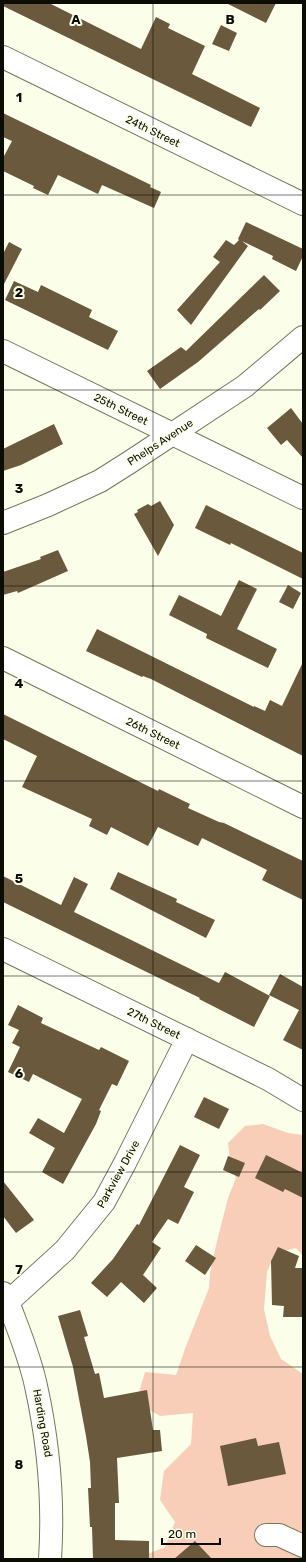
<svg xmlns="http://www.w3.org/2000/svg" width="306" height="1562" font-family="Rubik,sans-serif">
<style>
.green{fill:#f9ceb8}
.building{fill:#6a593d}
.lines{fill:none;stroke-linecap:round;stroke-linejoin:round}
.minor-casing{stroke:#747858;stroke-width:24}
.minor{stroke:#fff;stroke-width:22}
.grid{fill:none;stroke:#0b0d03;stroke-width:1;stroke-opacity:0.55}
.labels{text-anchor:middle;stroke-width:4;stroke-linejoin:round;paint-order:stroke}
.street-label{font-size:11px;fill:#0b0d03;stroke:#fbfee9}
.grid-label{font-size:13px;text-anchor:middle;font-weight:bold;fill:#0b0d03;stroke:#fbfee9;stroke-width:4;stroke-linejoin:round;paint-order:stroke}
</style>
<rect width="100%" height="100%" fill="#fbfee9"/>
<!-- green -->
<path class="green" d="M 263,1124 L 288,1133 L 303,1135 L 303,1256 L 296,1248 L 275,1253 L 267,1272 L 264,1309 L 270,1336 L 281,1359 L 303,1374 L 303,1559 L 143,1559 L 145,1555 L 165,1547 L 175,1522 L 160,1500 L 164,1471 L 191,1444 L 193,1413 L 160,1416 L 136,1402 L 145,1372 L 176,1375 L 186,1346 L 209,1288 L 210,1273 L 217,1241 L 228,1198 L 236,1178 L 230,1161 L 228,1143 L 245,1126 Z"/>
<!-- building -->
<g class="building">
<path d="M 3,3 L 49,3 L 141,49 L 156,17 L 170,24 L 168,28 L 205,46 L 192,74 L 260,108 L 251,127 L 3,6 Z"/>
<path d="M 226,3 L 276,3 L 266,23 Z"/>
<path d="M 221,25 L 237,33 L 229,51 L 212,44 Z"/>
<path d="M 3,113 L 151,185 L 150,187 L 161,192 L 154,208 L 102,185 L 98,194 L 58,175 L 48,195 L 33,188 L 34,186 L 3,171 L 3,158 L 12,141 L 3,137 Z"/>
<path d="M 246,222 L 303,249 L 303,256 L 296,271 L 272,259 L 273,256 L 242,241 L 248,246 L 191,325 L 177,310 L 220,262 L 213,257 L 226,240 L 234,245 L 239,240 L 238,239 Z"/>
<path d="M 9,242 L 22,249 L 3,286 L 3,254 Z"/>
<path d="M 264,275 L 280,291 L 260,310 L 259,309 L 198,362 L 160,389 L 147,371 L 181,347 L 186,351 Z"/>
<path d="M 14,281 L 38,292 L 41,285 L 92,310 L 89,317 L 118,331 L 108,350 L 5,300 Z"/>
<path d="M 291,408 L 303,424 L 303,458 L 287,440 L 281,445 L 267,428 Z"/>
<path d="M 54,424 L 63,444 L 21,465 L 3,471 L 3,449 Z"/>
<path d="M 160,501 L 174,525 L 158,556 L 134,514 L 138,512 L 137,510 L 148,504 L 151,506 Z"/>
<path d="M 206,505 L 303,553 L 303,579 L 231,543 L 230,545 L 195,528 Z"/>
<path d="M 58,550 L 68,571 L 18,593 L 17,591 L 3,595 L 3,572 L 41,559 L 40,557 Z"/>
<path d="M 239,580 L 257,589 L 237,629 L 277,649 L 268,668 L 206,638 L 207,634 L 169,615 L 179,595 L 221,616 Z"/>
<path d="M 288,585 L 301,593 L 293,609 L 279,602 Z"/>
<path d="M 97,629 L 254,707 L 254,706 L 265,711 L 270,700 L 282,706 L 303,662 L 303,756 L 151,679 L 143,676 L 142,677 L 86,651 Z"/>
<path d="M 3,714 L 158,791 L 159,789 L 190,804 L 188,808 L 219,822 L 224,823 L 303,861 L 303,900 L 262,880 L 267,870 L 202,838 L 198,846 L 158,827 L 148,846 L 111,827 L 107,835 L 89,826 L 92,819 L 22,787 L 37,756 L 3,739 Z"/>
<path d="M 118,872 L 177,899 L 176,902 L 215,920 L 206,938 L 110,889 Z"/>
<path d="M 3,876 L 61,905 L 74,877 L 88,884 L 74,912 L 219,983 L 225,972 L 270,996 L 254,1027 L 199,999 L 200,998 L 3,902 Z"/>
<path d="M 280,974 L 303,987 L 303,1050 L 283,1040 L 299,1010 L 269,995 Z"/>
<path d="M 18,1005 L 43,1018 L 41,1023 L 99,1050 L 101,1047 L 129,1061 L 117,1086 L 112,1084 L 99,1110 L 101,1111 L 96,1124 L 63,1184 L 42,1172 L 55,1148 L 29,1133 L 38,1118 L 64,1133 L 82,1099 L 33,1074 L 29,1082 L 8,1072 L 20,1047 L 12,1043 L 19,1030 L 8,1025 Z"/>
<path d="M 204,1097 L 229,1109 L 219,1129 L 194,1117 Z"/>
<path d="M 180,1145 L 200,1155 L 184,1187 L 194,1192 L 178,1224 L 168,1219 L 152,1242 L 161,1248 L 143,1275 L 157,1288 L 144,1303 L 121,1282 L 107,1297 L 91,1283 L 113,1259 L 137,1224 L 139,1225 Z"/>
<path d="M 266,1155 L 303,1173 L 303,1198 L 285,1189 L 283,1192 L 255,1178 Z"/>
<path d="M 228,1156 L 245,1163 L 239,1177 L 223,1170 Z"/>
<path d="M 3,1181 L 34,1220 L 16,1233 L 3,1216 Z"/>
<path d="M 196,1245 L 216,1258 L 205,1275 L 185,1261 Z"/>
<path d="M 278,1247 L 299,1256 L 295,1268 L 303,1268 L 303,1317 L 283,1317 L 284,1306 L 272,1305 L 271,1261 Z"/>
<path d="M 80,1310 L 88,1336 L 84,1337 L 95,1374 L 99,1373 L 104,1398 L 147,1390 L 153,1430 L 160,1430 L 162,1451 L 117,1458 L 119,1503 L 115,1503 L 115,1540 L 149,1541 L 149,1559 L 93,1559 L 92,1527 L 90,1527 L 88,1488 L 91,1488 L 90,1462 L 86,1436 L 73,1367 L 58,1316 Z"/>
<path d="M 256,1438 L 258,1446 L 279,1442 L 286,1474 L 228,1486 L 220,1446 Z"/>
<path d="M 195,1541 L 212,1559 L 174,1559 Z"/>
</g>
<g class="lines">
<!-- minor casing -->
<g class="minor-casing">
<g id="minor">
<path d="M 3,57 L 303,204"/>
<path d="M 3,351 L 303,498"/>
<path d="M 3,523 L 48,505 L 100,481 L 130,462 L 245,386 L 303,337"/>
<path d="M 3,658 L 303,807"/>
<path d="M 3,949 L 268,1079 L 303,1100"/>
<path d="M 3,1293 L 8,1302 C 18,1329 30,1357 36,1386 C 49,1445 54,1499 50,1559"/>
<path d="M 3,1304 L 8,1302 L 65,1250 L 104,1202 L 125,1163 L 187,1039"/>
<path d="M 266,1535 L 279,1535 L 303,1546"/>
</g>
</g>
<!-- minor -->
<use href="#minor" class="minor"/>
</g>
<!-- grid -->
<path class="grid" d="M 153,3 L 153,1559M 3,195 L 303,195M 3,390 L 303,390M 3,586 L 303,586M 3,781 L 303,781M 3,976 L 303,976M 3,1172 L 303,1172M 3,1367 L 303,1367"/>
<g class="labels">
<!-- street labels -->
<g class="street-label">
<text transform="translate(153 131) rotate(26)" y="4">24th Street</text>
<text transform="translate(121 409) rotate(26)" y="4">25th Street</text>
<text transform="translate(160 442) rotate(-33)" y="4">Phelps Avenue</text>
<text transform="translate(153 733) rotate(26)" y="4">26th Street</text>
<text transform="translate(154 1023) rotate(26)" y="4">27th Street</text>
<text transform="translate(118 1174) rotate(-61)" y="4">Parkview Drive</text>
<text transform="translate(43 1423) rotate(80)" y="4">Harding Road</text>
</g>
</g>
<g class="grid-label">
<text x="76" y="24">A</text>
<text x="230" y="24">B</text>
<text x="19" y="102">1</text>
<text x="19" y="297">2</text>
<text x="19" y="493">3</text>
<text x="19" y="688">4</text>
<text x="19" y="883">5</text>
<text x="19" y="1078">6</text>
<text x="19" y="1274">7</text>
<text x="19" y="1469">8</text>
</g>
<!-- border -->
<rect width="306" height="1562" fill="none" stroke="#0b0d03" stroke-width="8"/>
<!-- scale -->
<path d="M162 1538v6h58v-6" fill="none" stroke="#0b0d03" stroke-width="2"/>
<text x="168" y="1538" font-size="12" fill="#0b0d03" stroke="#fbfee9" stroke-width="3" paint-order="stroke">20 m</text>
</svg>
